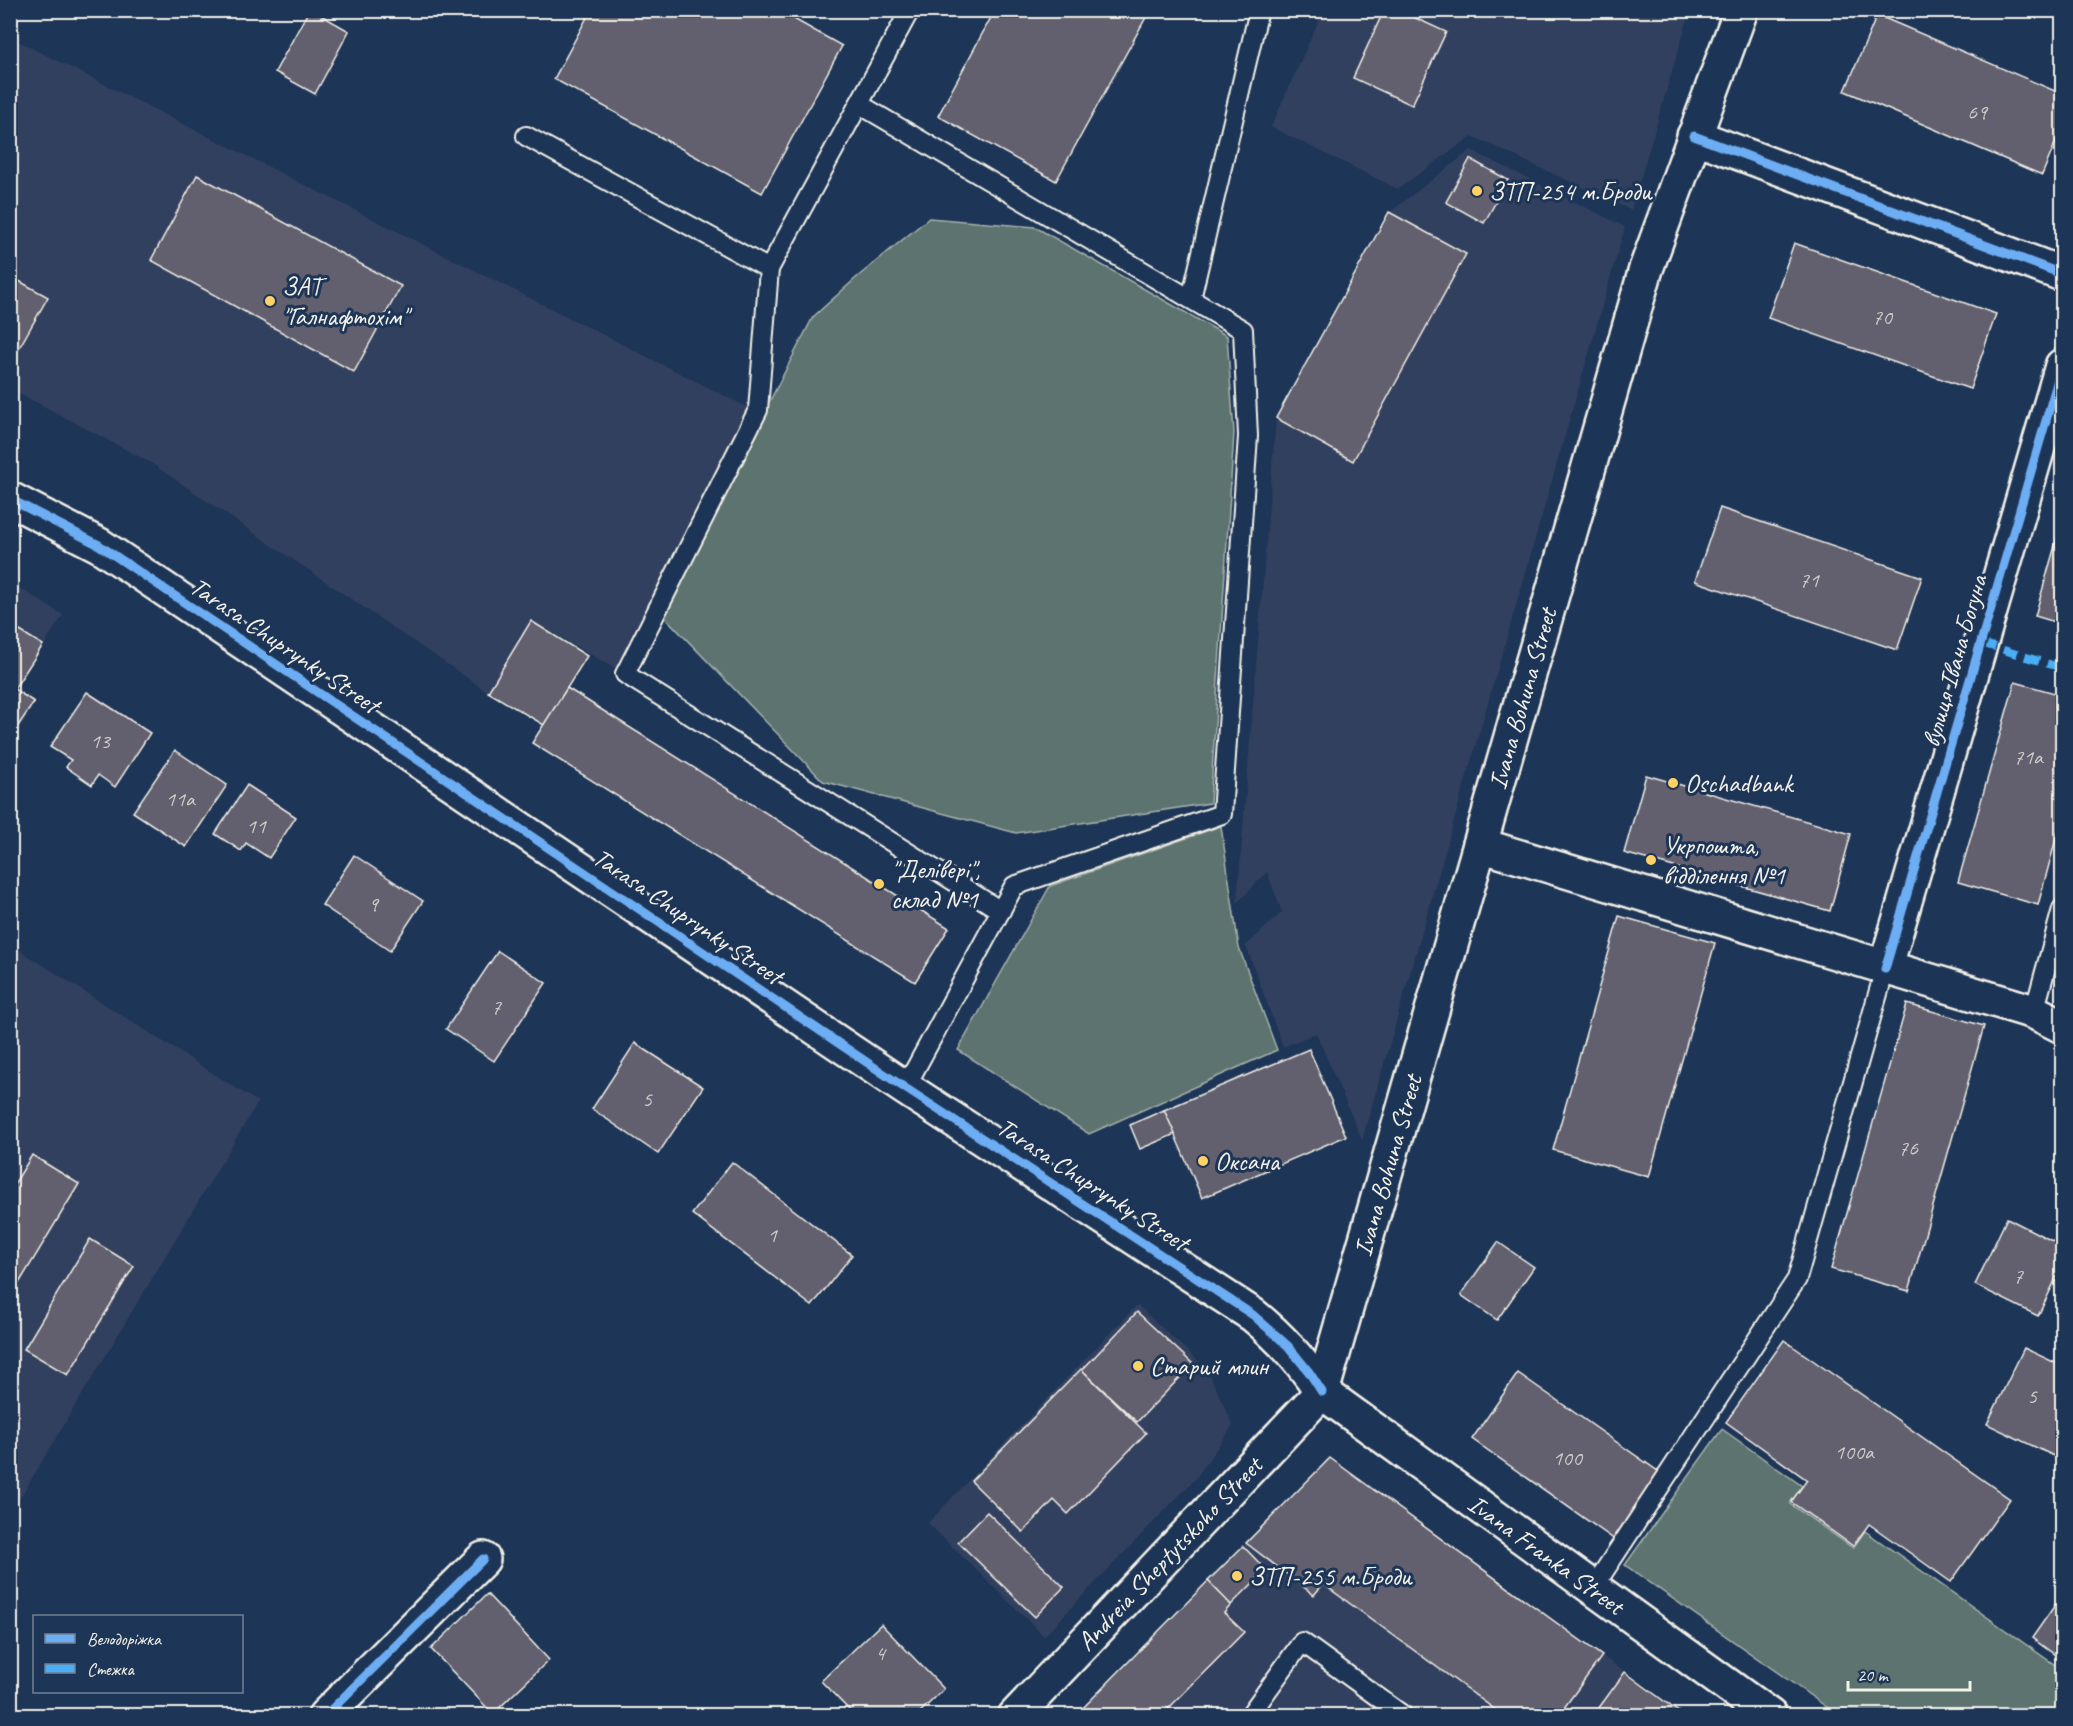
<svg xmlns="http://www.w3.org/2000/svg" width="2073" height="1726" font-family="Caveat,sans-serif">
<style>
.built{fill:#32415e}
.green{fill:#5c736f;stroke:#a8b2ac;stroke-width:1.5}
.building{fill:#625e6e;stroke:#f4f1e8;stroke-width:1.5}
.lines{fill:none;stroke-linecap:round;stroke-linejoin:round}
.lane-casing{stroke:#f4f1e8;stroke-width:22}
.street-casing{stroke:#f4f1e8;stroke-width:38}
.secondary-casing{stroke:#f4f1e8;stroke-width:38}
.lane{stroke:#1d3557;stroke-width:18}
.street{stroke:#1d3557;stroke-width:33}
.secondary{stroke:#1d3557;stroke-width:33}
.quiet{stroke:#49aef6;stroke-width:8;stroke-dasharray:15 8;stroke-linecap:butt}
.cycleway-casing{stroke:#1d3557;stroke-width:13}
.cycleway{stroke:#6dadf4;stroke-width:9}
.poi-dot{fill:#ffd166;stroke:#1d3557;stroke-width:2}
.labels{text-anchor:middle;stroke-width:6;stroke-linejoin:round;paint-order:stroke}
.number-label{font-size:22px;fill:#d0ccca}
.poi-label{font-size:26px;fill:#f4f1e8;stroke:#1d3557;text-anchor:start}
.street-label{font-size:26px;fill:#f4f1e8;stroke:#1d3557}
</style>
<rect width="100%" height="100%" fill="#1d3557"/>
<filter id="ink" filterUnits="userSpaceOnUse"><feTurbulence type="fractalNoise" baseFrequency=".0167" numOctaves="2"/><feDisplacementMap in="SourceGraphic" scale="12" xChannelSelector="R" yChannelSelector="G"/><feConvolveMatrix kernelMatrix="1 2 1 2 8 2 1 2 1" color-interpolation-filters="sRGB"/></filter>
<g filter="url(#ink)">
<!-- built -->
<g class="built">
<path d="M 1323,11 L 1690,11 L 1631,210 L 1472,136 L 1398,189 L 1271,127 Z"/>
<path d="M 10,37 L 751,409 L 620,671 L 531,621 L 488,692 L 151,463 L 11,389 Z"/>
<path d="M 1471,150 L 1625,227 L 1362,1140 L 1316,1033 L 1283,1047 L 1246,946 L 1282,912 L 1267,872 L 1237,903 L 1276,418 L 1353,460 L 1466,254 L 1390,212 Z"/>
<path d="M 11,583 L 63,615 L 16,689 L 36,702 L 11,741 Z"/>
<path d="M 11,945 L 258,1102 L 11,1513 Z"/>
<path d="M 1137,1305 L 1207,1369 L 1233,1425 L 1195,1479 L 1044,1636 L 928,1523 Z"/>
<path d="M 1330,1458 L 1602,1656 L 1685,1715 L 1075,1716 Z"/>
</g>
<!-- green -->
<g class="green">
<path d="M 929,218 L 1035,227 L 1227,336 L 1234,433 L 1210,803 L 1016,833 L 823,781 L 661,613 L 813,317 L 856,278 Z"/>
<path d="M 1221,826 L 1239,948 L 1277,1050 L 1089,1134 L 958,1050 L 1050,886 Z"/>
<path d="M 1722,1429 L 1802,1486 L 1790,1504 L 1853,1548 L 1865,1531 L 2062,1670 L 2062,1715 L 1838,1715 L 1625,1565 Z"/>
</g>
<!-- building -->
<g class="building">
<path d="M 309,10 L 312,10 L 349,31 L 315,94 L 275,72 Z"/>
<path d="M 591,10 L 778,10 L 842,46 L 762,193 L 554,79 Z"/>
<path d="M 995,10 L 1150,10 L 1056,181 L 938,116 Z"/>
<path d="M 1384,10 L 1398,10 L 1446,32 L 1412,105 L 1353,78 Z"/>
<path d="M 1877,15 L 2062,94 L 2062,127 L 2042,175 L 1845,91 Z"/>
<path d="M 1470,159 L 1508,180 L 1484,223 L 1446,202 Z"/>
<path d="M 197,175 L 401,286 L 354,372 L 151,260 Z"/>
<path d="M 1389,212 L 1466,254 L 1353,461 L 1276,418 Z"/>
<path d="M 1794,243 L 1996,314 L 1970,389 L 1768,318 Z"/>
<path d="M 10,276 L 48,297 L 10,364 Z"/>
<path d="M 1720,508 L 1922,577 L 1897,650 L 1695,581 Z"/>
<path d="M 2062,521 L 2062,624 L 2035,616 Z"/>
<path d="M 531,621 L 587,656 L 544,725 L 488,692 Z"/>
<path d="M 10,625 L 43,645 L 14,689 L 34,702 L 10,738 Z"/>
<path d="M 2015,682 L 2062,695 L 2062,817 L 2038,905 L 1958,882 Z"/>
<path d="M 567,688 L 949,928 L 915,982 L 532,743 Z"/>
<path d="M 87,692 L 150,733 L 115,787 L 98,775 L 92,785 L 66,767 L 71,760 L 50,747 Z"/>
<path d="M 175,750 L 227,785 L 186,847 L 133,812 Z"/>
<path d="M 1646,775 L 1851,834 L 1830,911 L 1624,853 Z"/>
<path d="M 247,785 L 296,817 L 269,858 L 246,843 L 241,851 L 215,834 Z"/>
<path d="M 354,855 L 423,901 L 390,951 L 322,905 Z"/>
<path d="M 1619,916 L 1715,943 L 1649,1177 L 1553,1150 Z"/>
<path d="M 498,951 L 546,983 L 494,1061 L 446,1029 Z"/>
<path d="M 1907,1004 L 1984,1026 L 1909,1291 L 1831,1269 Z"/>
<path d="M 635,1043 L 703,1087 L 658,1154 L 592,1109 Z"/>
<path d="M 1309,1049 L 1346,1136 L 1202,1198 L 1164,1110 Z"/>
<path d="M 1164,1110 L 1175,1134 L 1140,1149 L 1130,1125 Z"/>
<path d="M 32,1155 L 79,1184 L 10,1298 L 10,1191 Z"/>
<path d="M 732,1162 L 852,1255 L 812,1306 L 692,1214 Z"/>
<path d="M 2007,1218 L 2062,1246 L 2062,1266 L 2038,1316 L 1975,1285 Z"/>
<path d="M 90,1239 L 134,1266 L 68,1375 L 24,1349 Z"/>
<path d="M 1498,1242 L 1534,1267 L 1497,1320 L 1461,1295 Z"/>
<path d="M 1137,1312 L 1193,1364 L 1137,1422 L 1082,1370 Z"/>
<path d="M 1784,1340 L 2010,1499 L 1951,1582 L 1869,1524 L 1853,1546 L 1791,1502 L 1807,1480 L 1726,1422 Z"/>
<path d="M 2024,1348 L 2062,1366 L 2062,1448 L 2058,1458 L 1987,1424 Z"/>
<path d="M 1081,1369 L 1146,1433 L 1068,1514 L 1054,1500 L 1023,1532 L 971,1481 Z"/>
<path d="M 1518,1373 L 1662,1474 L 1615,1540 L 1472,1439 Z"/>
<path d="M 1330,1458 L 1602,1656 L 1558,1716 L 1504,1716 L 1323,1584 L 1314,1595 L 1246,1543 Z"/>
<path d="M 987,1512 L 1064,1587 L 1035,1617 L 958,1542 Z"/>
<path d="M 1243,1546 L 1266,1570 L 1231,1605 L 1208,1581 Z"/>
<path d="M 1208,1581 L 1231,1605 L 1224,1613 L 1244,1632 L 1161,1716 L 1075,1716 Z"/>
<path d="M 487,1594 L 549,1660 L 493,1714 L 431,1649 Z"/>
<path d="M 2062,1595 L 2062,1660 L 2032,1638 Z"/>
<path d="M 881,1624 L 944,1689 L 916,1716 L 855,1716 L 821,1681 Z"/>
<path d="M 1625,1672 L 1684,1716 L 1593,1716 Z"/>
</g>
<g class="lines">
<!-- lane casing -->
<g class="lane-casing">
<g id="lane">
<path d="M 859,104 L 1243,330 L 1248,436 L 1222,814 L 1014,886 L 905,1088"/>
<path d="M 526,136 L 769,269 L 910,10"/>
<path d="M 769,269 L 758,410 L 625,674 L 1001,911"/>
<path d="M 1191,299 L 1259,10"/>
<path d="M 2034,1012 L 2062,909"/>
<path d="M 1593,1588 L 1797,1279 L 1885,969"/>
<path d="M 1249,1716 L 1302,1642 L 1404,1716"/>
</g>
</g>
<!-- street casing -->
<g class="street-casing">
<g id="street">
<path d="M 1694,136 L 2062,274"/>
<path d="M 1480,845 L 2034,1012 L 2062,1026"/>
<path d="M 1885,969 L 2062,366"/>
<path d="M 325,1716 L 483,1559"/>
</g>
</g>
<!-- secondary casing -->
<g class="secondary-casing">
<g id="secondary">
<path id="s1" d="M 10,499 L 99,545 L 905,1088 L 1253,1315 C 1280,1337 1303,1362 1322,1392 L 1770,1716"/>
<path id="s2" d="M 1015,1716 L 1322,1392 L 1646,269 L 1741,10"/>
</g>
</g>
<!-- lane -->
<use href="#lane" class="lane"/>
<!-- street -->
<use href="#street" class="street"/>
<!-- secondary -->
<use href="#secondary" class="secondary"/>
<!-- quiet -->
<path class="quiet" d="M 1981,643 L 2062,668"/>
<!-- cycleway casing -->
<g class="cycleway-casing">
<g id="cycleway">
<path d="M 1694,136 L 2062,274"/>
<path d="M 10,499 L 99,545 L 905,1088 L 1253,1315 L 1288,1346 L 1309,1372 L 1322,1392"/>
<path d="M 1885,969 L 2062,366"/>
<path d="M 325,1716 L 483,1559"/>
</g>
</g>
<!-- cycleway -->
<use href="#cycleway" class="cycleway"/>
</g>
</g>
<!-- markers -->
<g class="poi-dot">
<circle cx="1477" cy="191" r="6"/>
<circle cx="270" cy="301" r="6"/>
<circle cx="1673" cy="783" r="6"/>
<circle cx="1651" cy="860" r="6"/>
<circle cx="879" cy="884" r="6"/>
<circle cx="1203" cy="1161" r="6"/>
<circle cx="1138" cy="1366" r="6"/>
<circle cx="1237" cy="1576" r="6"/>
</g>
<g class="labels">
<!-- number labels -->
<g class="number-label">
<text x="1977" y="119">69</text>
<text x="1882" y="324">70</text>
<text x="1809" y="587">71</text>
<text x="100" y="748">13</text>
<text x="2028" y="764">71а</text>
<text x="180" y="806">11а</text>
<text x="256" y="833">11</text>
<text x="373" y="911">9</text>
<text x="496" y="1014">7</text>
<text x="647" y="1106">5</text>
<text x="1908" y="1155">76</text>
<text x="772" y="1242">1</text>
<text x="2018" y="1283">7</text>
<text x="2032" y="1403">5</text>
<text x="1854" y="1459">100а</text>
<text x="1567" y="1465">100</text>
<text x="880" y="1660">4</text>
</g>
<!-- poi labels -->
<g class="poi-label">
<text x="1489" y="200">ЗТП-254 м.Броди</text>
<text x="282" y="295">ЗАТ<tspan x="282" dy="30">"Галнафтохім"</tspan></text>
<text x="1685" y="792">Oschadbank</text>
<text x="1663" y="854">Укрпошта,<tspan x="1663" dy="30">відділення №1</tspan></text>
<text x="891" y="878">"Делівері",<tspan x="891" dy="30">склад №1</tspan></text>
<text x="1215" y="1170">Оксана</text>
<text x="1150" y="1375">Старий млин</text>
<text x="1249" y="1585">ЗТП-255 м.Броди</text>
</g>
<!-- street labels -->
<g class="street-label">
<text transform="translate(285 645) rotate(34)" y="9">Tarasa Chuprynky Street</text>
<text transform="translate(1954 661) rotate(-74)" y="9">вулиця Івана Богуна</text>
<text dy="9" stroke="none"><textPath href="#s2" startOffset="1168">Ivana Bohuna Street</textPath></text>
<text transform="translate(688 916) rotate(34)" y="9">Tarasa Chuprynky Street</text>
<text dy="9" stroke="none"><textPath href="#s2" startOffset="682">Ivana Bohuna Street</textPath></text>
<text transform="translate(1093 1184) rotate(33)" y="9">Tarasa Chuprynky Street</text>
<text dy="9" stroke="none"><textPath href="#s2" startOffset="224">Andreia Sheptytskoho Street</textPath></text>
<text dy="9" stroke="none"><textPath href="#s1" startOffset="1868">Ivana Franka Street</textPath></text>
</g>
</g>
<!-- margin -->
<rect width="2073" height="1726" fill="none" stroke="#1d3557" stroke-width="36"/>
<rect x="18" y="18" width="2037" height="1690" fill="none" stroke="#f4f1e8" stroke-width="2" filter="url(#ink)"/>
<!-- legend -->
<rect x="33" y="1615" width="210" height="78" fill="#1d3557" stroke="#738091" stroke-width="1.5"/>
<rect x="45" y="1634" width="30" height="9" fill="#6dadf4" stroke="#738091" stroke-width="1.5"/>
<text x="87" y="1645" font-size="18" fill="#f4f1e8">Велодоріжка</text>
<rect x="45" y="1664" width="30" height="9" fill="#49aef6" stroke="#738091" stroke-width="1.5"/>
<text x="87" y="1675" font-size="18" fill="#f4f1e8">Стежка</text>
<!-- scale -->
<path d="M1848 1681v9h122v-9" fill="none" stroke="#f4f1e8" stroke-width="3"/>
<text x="1857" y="1681" font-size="18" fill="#f4f1e8" stroke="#1d3557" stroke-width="4.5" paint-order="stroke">20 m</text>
</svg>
